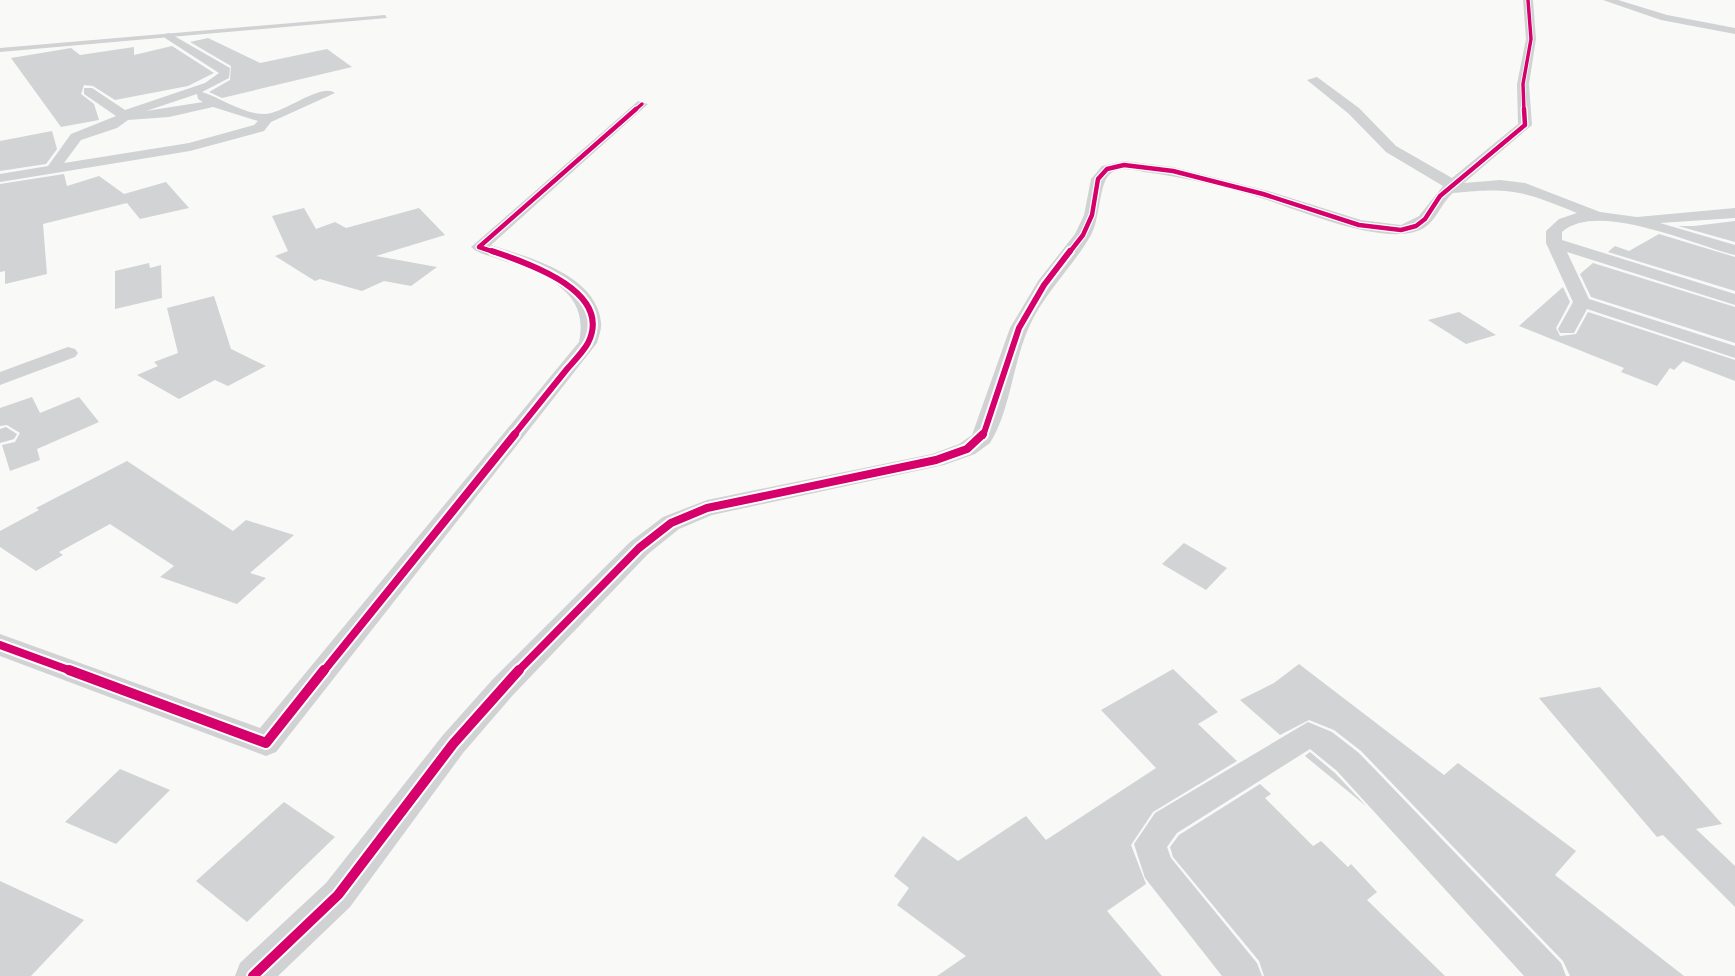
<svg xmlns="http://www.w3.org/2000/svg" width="1735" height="976" font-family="'DejaVu Sans',sans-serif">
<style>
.building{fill:#d1d3d4}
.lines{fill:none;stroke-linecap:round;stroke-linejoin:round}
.lane{fill:#d0d2d3;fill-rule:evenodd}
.street{fill:#d0d2d3;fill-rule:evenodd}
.cycleway-far4-casing{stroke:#fff;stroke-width:5}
.cycleway-far3-casing{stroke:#fff;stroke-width:7}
.cycleway-far2-casing{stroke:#fff;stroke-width:10}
.cycleway-far1-casing{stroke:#fff;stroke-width:12}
.cycleway-casing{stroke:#fff;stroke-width:14}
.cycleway-far4{stroke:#d6006c;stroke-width:3.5}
.cycleway-far3{stroke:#d6006c;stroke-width:4.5}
.cycleway-far2{stroke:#d6006c;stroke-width:6}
.cycleway-far1{stroke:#d6006c;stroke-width:8}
.cycleway{stroke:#d6006c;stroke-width:10}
</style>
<rect width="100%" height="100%" fill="#f9f9f8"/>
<!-- building -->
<g class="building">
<path d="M 208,38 L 260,63 L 327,49 L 352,67 L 222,98 L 209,92 L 230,80 L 231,66 L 190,42 Z"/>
<path d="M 172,46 L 214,73 L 188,86 L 115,100 L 93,86 L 84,85 L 81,94 L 94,104 L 99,120 L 61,127 L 11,58 L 71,48 L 80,55 L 134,47 L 134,55 Z"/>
<path d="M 52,131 L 57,149 L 46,164 L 0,171 L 0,141 Z"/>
<path d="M 64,174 L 67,186 L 99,176 L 124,194 L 166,182 L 189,208 L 140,219 L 127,203 L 43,224 L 47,274 L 5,284 L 5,271 L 0,272 L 0,184 Z"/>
<path d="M 304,208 L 316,229 L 335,222 L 346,228 L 419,208 L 445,235 L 376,256 L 437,267 L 411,286 L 384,281 L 362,291 L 320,279 L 315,281 L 275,256 L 288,251 L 272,216 Z"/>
<path d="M 1735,221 L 1735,242 L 1678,226 L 1694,226 Z"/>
<path d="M 1659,234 L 1735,257 L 1735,291 L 1608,252 L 1615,246 L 1629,251 Z"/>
<path d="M 149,263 L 150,268 L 161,265 L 162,298 L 115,309 L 115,271 Z"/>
<path d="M 1593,263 L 1735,307 L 1735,343 L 1591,297 L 1580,274 Z"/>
<path d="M 1563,287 L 1570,302 L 1556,328 L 1560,336 L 1576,334 L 1588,312 L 1735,360 L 1735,381 L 1683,361 L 1674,370 L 1670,368 L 1657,386 L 1621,372 L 1624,368 L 1519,326 Z"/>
<path d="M 214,296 L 231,349 L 266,366 L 228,386 L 215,380 L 179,399 L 137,375 L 158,366 L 154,362 L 178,353 L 167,308 Z"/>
<path d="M 1459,312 L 1496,335 L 1466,344 L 1428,320 Z"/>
<path d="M 32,397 L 40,413 L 79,397 L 99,422 L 37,449 L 40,460 L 10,471 L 2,445 L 15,442 L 20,433 L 7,425 L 0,426 L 0,408 Z"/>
<path d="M 127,461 L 233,531 L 246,520 L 294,535 L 250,573 L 266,578 L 237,604 L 160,577 L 174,566 L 110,524 L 59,552 L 63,555 L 36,571 L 0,547 L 0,531 L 39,510 L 36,508 Z"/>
<path d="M 1184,543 L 1227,568 L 1206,590 L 1162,564 Z"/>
<path d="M 1299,664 L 1444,775 L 1458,763 L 1576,851 L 1555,875 L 1684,976 L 1570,976 L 1563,961 L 1361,751 L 1334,730 L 1309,720 L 1280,735 L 1240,700 L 1274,683 Z"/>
<path d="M 1173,669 L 1218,712 L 1198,724 L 1237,761 L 1153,812 L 1131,845 L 1146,884 L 1107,911 L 1162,976 L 937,976 L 966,956 L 897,905 L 909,888 L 894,876 L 923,836 L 958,861 L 1026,816 L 1046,840 L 1156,768 L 1101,710 Z"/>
<path d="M 1600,687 L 1722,824 L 1696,829 L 1735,866 L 1735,907 L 1663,835 L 1657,837 L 1539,698 Z"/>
<path d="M 1310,752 L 1335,773 L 1366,806 L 1305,756 Z"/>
<path d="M 120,769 L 170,790 L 116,844 L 65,822 Z"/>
<path d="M 1260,784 L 1271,794 L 1265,798 L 1313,846 L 1321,841 L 1348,867 L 1351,864 L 1377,892 L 1367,900 L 1445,976 L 1264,976 L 1259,961 L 1173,857 L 1170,847 L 1179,835 Z"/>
<path d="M 284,802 L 335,837 L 247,922 L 196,881 Z"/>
<path d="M 0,881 L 84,920 L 31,976 L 0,976 Z"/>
</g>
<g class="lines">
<!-- lane -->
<path class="lane" d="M 385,15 L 387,18 L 0,52 L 0,48 Z"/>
<!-- street -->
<g class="street">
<path d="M 1523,0 L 1533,0 L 1536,39 L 1529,84 L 1532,125 L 1464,183 L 1500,180 L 1525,183 L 1600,212 L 1637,217 L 1735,208 L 1735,218 L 1660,223 L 1735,245 L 1735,255 C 1694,245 1597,200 1562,232 L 1562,240 L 1735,294 L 1735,305 L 1567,252 L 1589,299 L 1735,346 L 1735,358 L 1587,309 L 1574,333 L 1560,333 L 1558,329 L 1573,302 L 1546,243 L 1546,231 L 1559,219 L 1577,213 C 1522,191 1512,187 1453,193 C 1441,203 1436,222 1422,229 C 1385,248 1297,209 1258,197 C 1221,186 1183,177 1144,172 C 1133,170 1118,166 1109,175 C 1099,185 1100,219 1091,235 C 1072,268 1044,293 1029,327 C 1013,362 1010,412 990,443 L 975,454 L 944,465 L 712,515 L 679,529 L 648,554 L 513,695 L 463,753 L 350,907 L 278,976 L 235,976 L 240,963 L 326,883 L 443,735 L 493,679 L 630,542 L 663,517 L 707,500 L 932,454 L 959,444 L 972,435 L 1010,328 L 1038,281 L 1075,234 L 1084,215 L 1091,179 L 1102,166 L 1124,161 L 1173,167 L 1268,191 L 1361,220 L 1401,225 L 1419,216 L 1443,186 L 1386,152 L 1349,114 L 1307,80 L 1317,77 L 1359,108 L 1396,146 L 1452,178 L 1518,124 L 1517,84 L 1526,39 Z"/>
<path d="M 1603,0 L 1618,0 L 1667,15 L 1735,28 L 1735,34 L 1661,20 Z"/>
<path d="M 169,33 L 230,68 L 229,78 L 202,92 C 221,98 243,114 264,114 C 282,115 321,82 335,93 L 271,122 L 264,131 L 190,151 L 0,182 L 0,174 L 48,166 L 71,134 L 116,116 L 84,94 L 84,88 L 92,88 L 125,110 L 205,83 L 219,73 L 165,38 L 165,34 ZM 197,94 L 198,99 L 203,102 L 146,111 ZM 213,107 L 258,121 L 254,125 L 189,143 L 64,163 L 81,140 L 117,128 L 128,120 L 169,117 Z"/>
<path d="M 638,101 L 648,104 L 491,245 C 527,257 596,274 601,322 C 602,328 599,336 597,343 L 276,752 L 266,756 L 0,656 L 0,634 L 260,728 L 579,342 C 590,290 543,274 501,260 C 491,256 478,254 471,247 Z"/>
<path d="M 68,347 L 75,349 L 78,353 L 75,357 L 0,385 L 0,372 Z"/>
<path d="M 6,427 L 17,434 L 14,439 L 0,443 L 0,429 Z"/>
<path d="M 1308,722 L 1332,732 L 1359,753 L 1561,963 L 1566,976 L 1524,976 L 1337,771 L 1310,749 L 1177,833 L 1167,847 L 1171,858 L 1257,963 L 1262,976 L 1222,976 L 1145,878 L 1134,844 L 1155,813 Z"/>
</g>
<!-- cycleway-far4 casing -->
<g class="cycleway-far4-casing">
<g id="cycleway-far4">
<path d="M 634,111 L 642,104"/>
<path d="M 1524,111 L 1523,84 L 1531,39 L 1528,0"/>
</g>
</g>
<!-- cycleway-far3 casing -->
<g class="cycleway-far3-casing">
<g id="cycleway-far3">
<path d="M 497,253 L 479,247 L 636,109"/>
<path d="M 1069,253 L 1083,235 L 1092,215 L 1098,179 L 1107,169 L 1124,165 L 1173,171 L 1263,194 L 1359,225 L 1401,230 L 1416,226 L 1425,219 L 1440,196 L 1525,125 L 1524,109"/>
</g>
</g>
<!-- cycleway-far2 casing -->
<g class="cycleway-far2-casing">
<g id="cycleway-far2">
<path d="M 492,251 C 527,263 614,291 588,343 C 583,352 574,361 567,369 C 549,391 531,414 513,436"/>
<path d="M 983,436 L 1019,328 L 1044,285 L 1070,251"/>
</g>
</g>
<!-- cycleway-far1 casing -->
<g class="cycleway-far1-casing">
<g id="cycleway-far1">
<path d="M 0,645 L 74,672"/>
<path d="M 323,672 L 515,434"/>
<path d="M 517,672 L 639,548 L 671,523 L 707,508 L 936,460 L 967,449 L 983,434"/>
</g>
</g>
<!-- cycleway casing -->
<g class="cycleway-casing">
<g id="cycleway">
<path d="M 69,670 L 266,743 L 324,670"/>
<path d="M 253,976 L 338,895 L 453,744 L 519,670"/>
</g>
</g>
<!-- cycleway-far4 -->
<use href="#cycleway-far4" class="cycleway-far4"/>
<!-- cycleway-far3 -->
<use href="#cycleway-far3" class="cycleway-far3"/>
<!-- cycleway-far2 -->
<use href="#cycleway-far2" class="cycleway-far2"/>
<!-- cycleway-far1 -->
<use href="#cycleway-far1" class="cycleway-far1"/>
<!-- cycleway -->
<use href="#cycleway" class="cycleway"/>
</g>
</svg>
